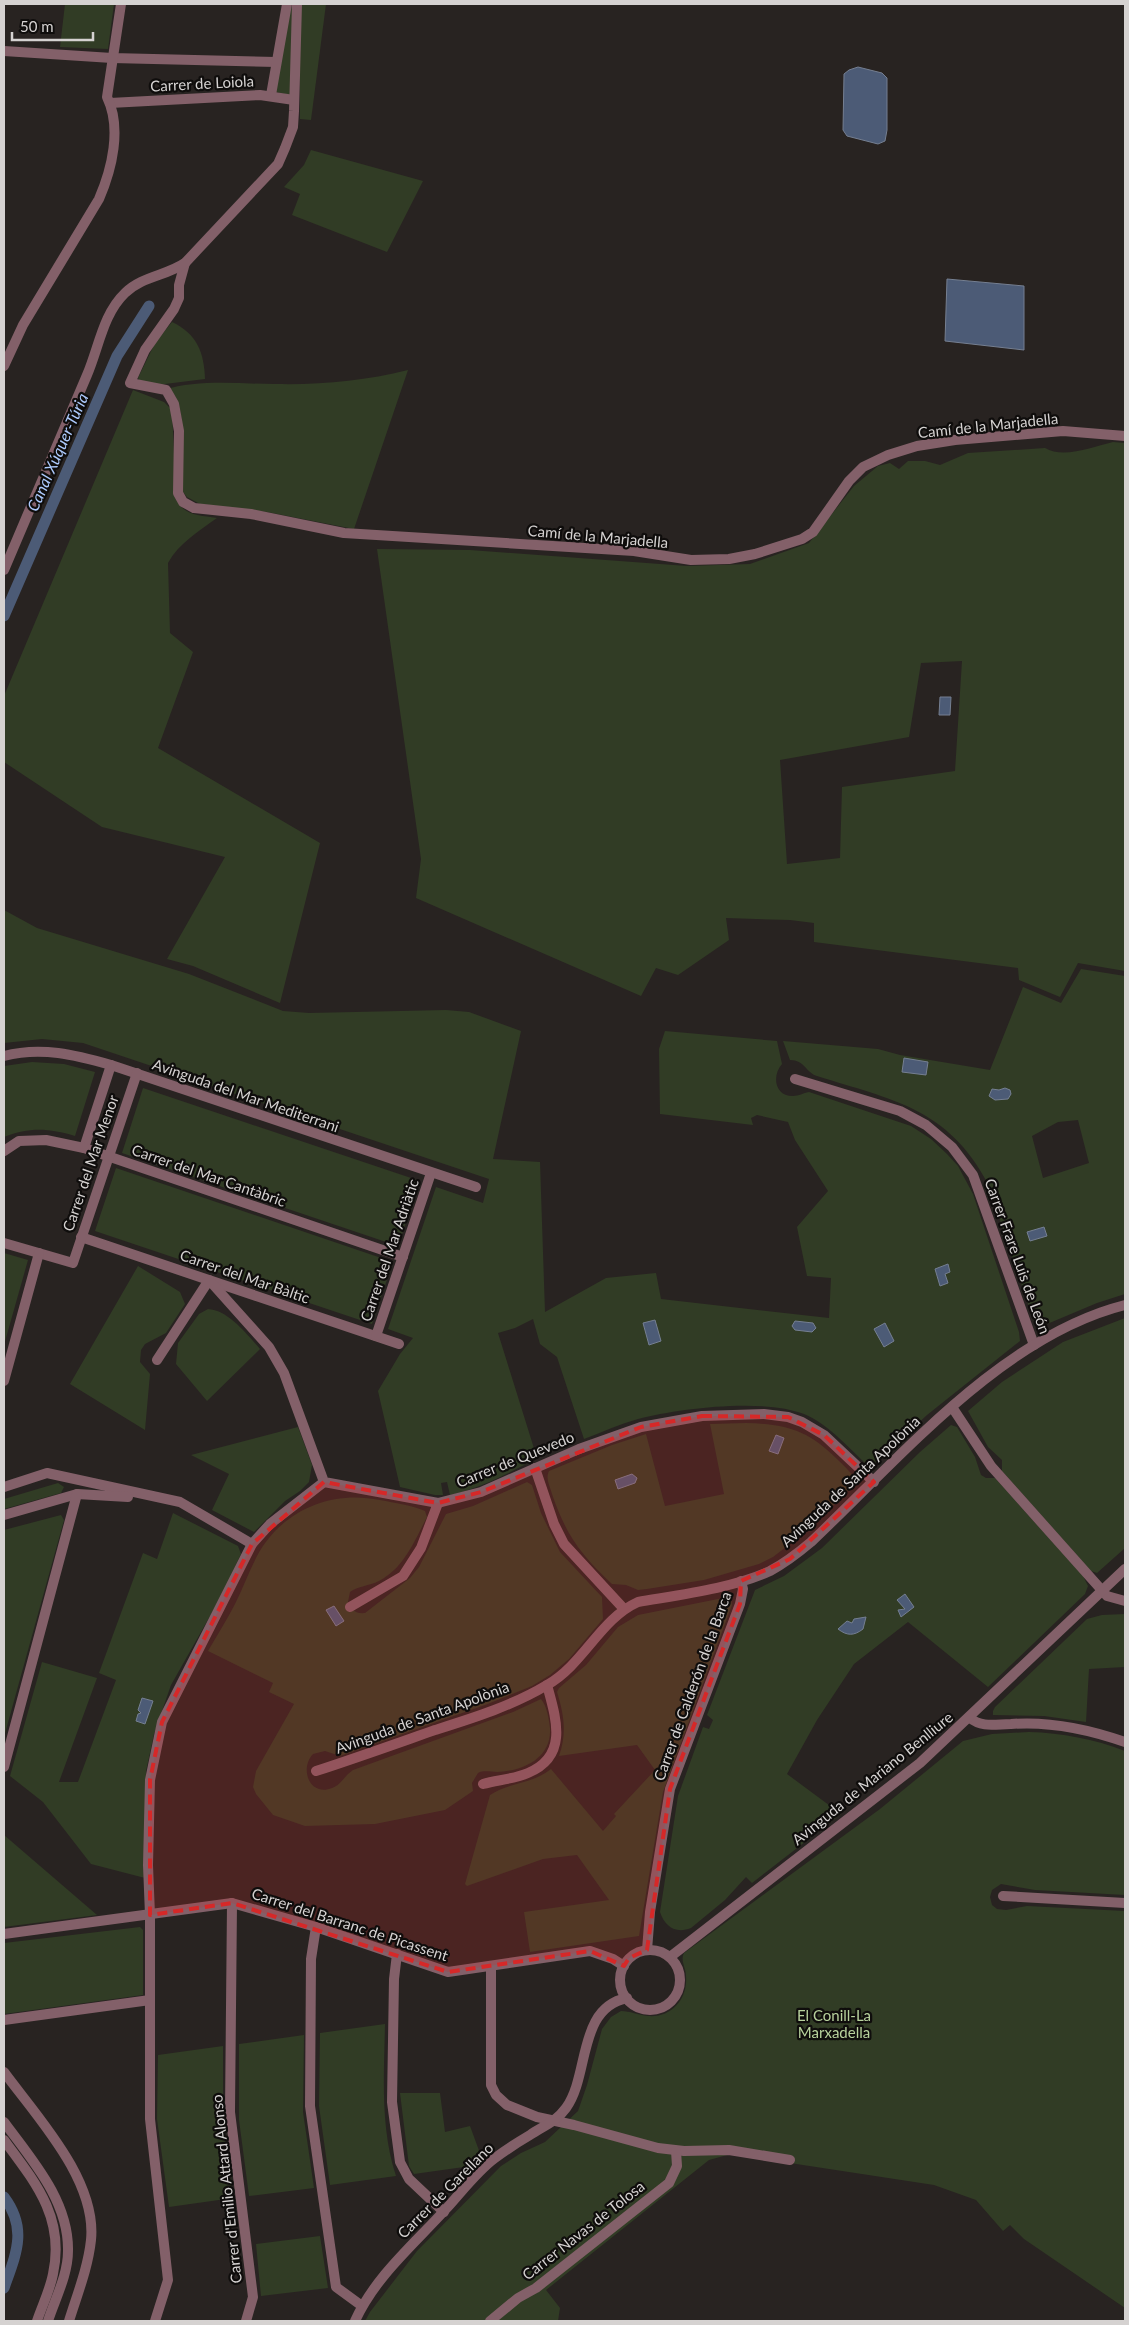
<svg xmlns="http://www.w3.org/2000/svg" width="1129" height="2325" font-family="Lato,sans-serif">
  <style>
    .green { fill: #313c25; fill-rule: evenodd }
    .water { fill: #4c5b76; stroke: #757f91 }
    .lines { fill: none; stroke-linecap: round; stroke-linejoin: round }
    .canal { stroke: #4c5b76; stroke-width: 11 }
    .minor { stroke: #836069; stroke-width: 10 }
    .marked { fill: #d62828; fill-opacity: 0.2; stroke: #d62828; stroke-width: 4; stroke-dasharray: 10 6; stroke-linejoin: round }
    .labels { text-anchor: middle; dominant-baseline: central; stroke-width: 4.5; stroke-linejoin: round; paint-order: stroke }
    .street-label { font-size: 15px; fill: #d5d2d1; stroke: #0f0d0c }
    .park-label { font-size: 15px; fill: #b7d19c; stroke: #0f0d0c }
    .water-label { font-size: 16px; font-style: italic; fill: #adcafd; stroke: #0f0d0c }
  </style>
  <rect width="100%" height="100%" fill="#282321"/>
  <g class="green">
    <path d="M 65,4 L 114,4 L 108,49 L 60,47 Z"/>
    <path d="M 292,4 L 297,4 L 290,95 L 271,91 Z"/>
    <path d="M 300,4 L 326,4 L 311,120 L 300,119 Z"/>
    <path d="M 311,150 L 423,181 L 387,252 L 292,215 L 300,194 L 284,187 L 304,165 Z"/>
    <path d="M 172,322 C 197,334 204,352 205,379 L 157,385 L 140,382 L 138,378 L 155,343 Z"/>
    <path d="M 408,370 L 354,529 L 267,512 L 200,504 L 187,497 L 183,492 L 182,422 L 180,409 L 175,396 L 164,390 C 198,379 239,384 275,384 C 320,385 364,381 408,370 Z"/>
    <path d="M 133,390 L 164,402 L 172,410 L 176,497 C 182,516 199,515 217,518 C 199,531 179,543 168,563 L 170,633 L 193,652 L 158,748 L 320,843 L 280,1003 L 193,966 L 167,959 L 225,857 L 102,827 L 4,762 L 4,696 Z"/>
    <path d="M 1113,442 L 1125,443 L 1125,971 L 1078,963 L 1060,997 L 1019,980 L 1018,968 L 814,942 L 814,923 L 790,920 L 726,918 L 729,940 L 678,975 L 656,968 L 641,996 L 416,898 L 421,859 L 377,549 L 470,550 L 687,566 L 750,564 L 809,543 L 854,486 L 878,466 L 890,463 L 899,469 L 908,461 L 925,461 L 940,465 L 968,453 L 1045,448 C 1063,459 1093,447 1113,442 ZM 962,661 L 955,771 L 842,787 L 840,858 L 787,864 L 780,760 L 909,737 L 921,663 Z"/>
    <path d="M 4,910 L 37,928 L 189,974 L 283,1011 L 309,1013 L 446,1010 L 469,1012 L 521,1031 L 493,1159 L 540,1162 L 545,1312 L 606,1278 L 656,1273 L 661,1299 L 829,1318 L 831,1278 L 807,1276 L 797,1227 L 828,1191 L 795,1140 L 788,1122 L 757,1115 L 751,1118 L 753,1125 L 660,1114 L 659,1049 L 665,1031 L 777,1041 L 782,1064 C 772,1075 774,1096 793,1096 C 799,1096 803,1093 809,1092 L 911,1126 L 931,1139 L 947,1154 L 958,1166 L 973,1194 L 1019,1332 L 1020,1341 L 927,1415 L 872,1466 L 866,1464 C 847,1446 828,1424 804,1414 C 763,1398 680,1408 638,1419 C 620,1424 602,1432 584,1439 L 557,1357 L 540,1344 L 533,1319 L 515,1328 L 498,1333 L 537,1458 C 509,1473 481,1488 450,1495 L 447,1482 L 441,1483 L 443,1495 L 435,1495 L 400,1487 L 378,1391 L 400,1354 L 413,1338 L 388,1329 L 436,1187 L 483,1203 L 489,1179 L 83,1043 L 42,1039 L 4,1043 Z"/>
    <path d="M 1081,969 L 1125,976 L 1125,1294 L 1097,1303 L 1040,1327 L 1034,1322 L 988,1184 C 948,1108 893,1100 817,1076 C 805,1072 805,1060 790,1060 L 783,1041 L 878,1049 L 900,1055 L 990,1070 L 1023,987 L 1061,1003 ZM 1078,1120 L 1089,1163 L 1043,1178 L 1032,1136 L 1058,1122 Z"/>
    <path d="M 32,1062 L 64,1064 L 95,1072 L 75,1136 C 49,1128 29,1127 4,1137 L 4,1066 Z"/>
    <path d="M 143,1088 L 420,1181 L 398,1246 L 122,1153 Z"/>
    <path d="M 116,1168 L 393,1262 L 372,1324 L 95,1231 Z"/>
    <path d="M 4,1253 L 28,1260 L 4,1345 Z"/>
    <path d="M 138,1266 L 180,1292 L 185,1304 L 166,1333 L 145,1344 L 141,1350 L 140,1362 L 150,1374 L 145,1430 L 70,1384 Z"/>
    <path d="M 208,1309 C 228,1310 247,1334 260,1349 L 207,1401 L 176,1364 L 178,1343 L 199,1314 Z"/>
    <path d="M 1125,1318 L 1125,1548 L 1097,1573 L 1091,1571 L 1002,1471 L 1002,1460 L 988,1447 L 968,1411 L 1002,1382 L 1063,1342 Z"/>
    <path d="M 746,1423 C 786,1424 808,1430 837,1459 C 843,1465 850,1471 855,1479 L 853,1486 L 807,1531 L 773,1557 L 759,1564 L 704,1580 L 647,1589 L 638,1590 L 626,1585 L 612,1584 C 580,1554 566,1535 552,1494 C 550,1486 545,1479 549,1471 L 612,1445 L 646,1434 L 665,1506 L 724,1494 L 710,1424 Z"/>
    <path d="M 951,1425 L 957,1427 L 975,1457 L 981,1475 L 986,1478 L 995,1478 L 1083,1576 L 1088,1586 L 1085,1594 L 988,1687 L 908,1622 L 854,1664 L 817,1720 L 787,1774 L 841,1814 L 752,1883 L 746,1877 L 725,1900 L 691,1928 C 676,1934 665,1927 660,1912 L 678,1796 L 703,1727 L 709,1729 L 713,1720 L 707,1715 L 755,1590 L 784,1576 L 822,1548 L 920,1452 Z"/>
    <path d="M 298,1427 L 312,1465 L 309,1482 L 300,1491 L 285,1501 L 254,1532 L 212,1510 L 229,1474 L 191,1455 Z"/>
    <path d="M 527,1482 L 532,1485 L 541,1513 L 560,1552 L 602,1597 L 603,1619 L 569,1659 L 550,1675 L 532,1686 L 485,1705 L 340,1756 L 325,1751 L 313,1754 C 299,1769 310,1797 332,1788 C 341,1785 345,1775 353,1770 L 513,1712 L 541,1699 C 547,1706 549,1719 550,1728 C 552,1758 523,1771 497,1772 C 491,1772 484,1770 478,1773 L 472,1783 L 473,1791 L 445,1810 L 375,1824 L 305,1826 L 273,1815 L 256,1794 L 253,1787 L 256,1771 L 294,1704 L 269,1692 L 273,1683 L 208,1651 C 217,1635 227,1620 235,1604 C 243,1588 249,1571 257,1556 C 282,1510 331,1490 380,1500 C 395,1503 412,1505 425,1511 L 427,1517 C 414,1542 404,1568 379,1581 C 369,1586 358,1586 350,1592 L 348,1602 C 351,1610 356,1614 365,1613 L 410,1578 L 419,1567 L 446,1514 L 473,1506 Z"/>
    <path d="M 58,1483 L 64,1487 L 61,1493 L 4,1509 L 4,1499 Z"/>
    <path d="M 173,1513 L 238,1546 L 241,1554 L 223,1593 L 171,1685 L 154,1734 L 146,1771 L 145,1878 L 91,1864 L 43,1802 L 10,1776 L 42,1662 L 97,1678 L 59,1782 L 78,1782 L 116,1680 L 99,1673 L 143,1553 L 157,1559 Z"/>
    <path d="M 61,1515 L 64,1520 L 4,1737 L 4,1530 Z"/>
    <path d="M 728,1597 L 731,1599 L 732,1605 L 663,1792 L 639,1936 L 530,1952 L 524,1912 L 609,1900 L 577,1855 L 543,1859 L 467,1886 L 465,1884 L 490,1795 C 509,1782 533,1784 551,1769 L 603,1831 L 616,1816 L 614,1814 L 655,1770 L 637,1745 L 559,1756 C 567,1733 564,1715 557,1692 L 559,1688 L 586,1665 L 618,1627 L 638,1615 Z"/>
    <path d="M 1125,1614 L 1125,1667 L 1089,1669 L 1086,1722 L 1044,1716 L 993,1715 L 993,1711 L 995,1707 L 1087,1619 L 1102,1615 Z"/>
    <path d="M 1029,1732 C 1062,1733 1094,1739 1125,1751 L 1125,1895 L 1035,1890 L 1001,1884 L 992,1890 L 990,1897 L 992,1905 L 997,1909 L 1006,1910 L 1027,1906 L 1125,1911 L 1125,2308 L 1024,2239 L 1010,2225 L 1003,2231 L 976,2200 L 934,2185 L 731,2154 L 709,2160 L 546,2290 L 560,2308 L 558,2321 L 365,2321 L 370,2312 L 417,2251 L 501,2166 L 521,2153 L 545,2142 L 578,2111 L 587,2085 L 602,2029 L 611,2017 L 621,2011 C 630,2011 638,2015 648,2016 C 671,2018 688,1999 686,1976 C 686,1968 680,1961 684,1953 L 880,1809 L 963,1741 L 992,1734 Z"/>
    <path d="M 4,1835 L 97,1915 L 4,1927 Z"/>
    <path d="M 140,1927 L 143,1930 L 143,1995 L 4,2014 L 4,1943 Z"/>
    <path d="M 385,2024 C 384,2074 380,2128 396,2176 L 330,2185 L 319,2106 L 320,2033 Z"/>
    <path d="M 304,2035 L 303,2112 L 314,2188 L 249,2196 L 239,2120 L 239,2044 Z"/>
    <path d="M 223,2046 L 223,2123 L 233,2198 L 169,2207 L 157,2119 L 158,2055 Z"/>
    <path d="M 400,2093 L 440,2093 L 445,2132 L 470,2126 L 481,2156 L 471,2166 L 414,2174 L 409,2166 Z"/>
    <path d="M 320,2236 L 328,2288 L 261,2296 L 256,2244 Z"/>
  </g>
  <g class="water">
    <path d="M 858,67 L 882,73 L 887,78 L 887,130 L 885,141 L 878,144 L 847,136 L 843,130 L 844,74 L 849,70 Z"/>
    <path d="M 947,279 L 1024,286 L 1024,350 L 945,341 Z"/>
    <path d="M 940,697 L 951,697 L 950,715 L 939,715 Z"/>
    <path d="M 904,1058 L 928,1062 L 926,1075 L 902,1072 Z"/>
    <path d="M 1005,1088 L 1010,1090 L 1011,1094 L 1008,1099 L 995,1100 L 989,1096 L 992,1089 L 999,1090 Z"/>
    <path d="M 1044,1227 L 1047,1236 L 1030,1241 L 1027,1232 Z"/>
    <path d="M 948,1264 L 950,1272 L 945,1274 L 948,1283 L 940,1286 L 935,1269 Z"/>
    <path d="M 655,1320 L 661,1341 L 649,1345 L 643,1323 Z"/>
    <path d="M 795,1321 L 813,1323 L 816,1328 L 812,1332 L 795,1330 L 792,1326 Z"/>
    <path d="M 885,1323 L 894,1341 L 884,1347 L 874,1329 Z"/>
    <path d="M 776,1435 L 784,1438 L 778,1454 L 769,1451 Z"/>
    <path d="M 632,1474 L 637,1478 L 635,1483 L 618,1489 L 615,1480 Z"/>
    <path d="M 905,1594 L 914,1607 L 901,1617 L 898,1610 L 905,1609 L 897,1600 Z"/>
    <path d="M 334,1606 L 344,1621 L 336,1626 L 326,1610 Z"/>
    <path d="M 866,1617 L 863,1629 C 854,1636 847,1636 838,1629 L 847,1621 L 852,1623 L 854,1619 Z"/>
    <path d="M 142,1698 L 153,1701 L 145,1724 L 136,1721 L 138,1714 L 141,1713 L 138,1710 Z"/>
  </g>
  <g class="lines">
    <g class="canal">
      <path d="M 4,616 L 117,356 L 149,306"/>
      <path d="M 4,2197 C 28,2229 16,2254 4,2288"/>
    </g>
    <g class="minor">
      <path d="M 4,51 L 112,58 L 276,62"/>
      <path d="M 271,95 L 287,4"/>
      <path d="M 110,103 L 260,95 L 294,100"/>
      <path d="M 185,263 L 179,285 L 179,298 L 174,309 L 145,350 L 130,383 L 166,390 L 174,404 L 179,431 L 178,493 L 183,502 L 194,508 L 251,514 L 344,533 L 634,551 L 691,560 L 729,559 L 755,554 L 802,539 L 813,532 L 849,481 L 863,467 L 888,455 L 917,446 L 955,440 L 1063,431 L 1125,436"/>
      <path d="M 4,366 L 23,325 L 99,199 C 112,169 122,128 107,97 L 121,4"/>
      <path d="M 4,570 C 32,505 60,440 87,375 C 99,347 103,314 125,293 C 142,276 166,276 185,263 L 278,164 L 285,148 L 293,127 L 294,111 L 297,4"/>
      <path d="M 4,1056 C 41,1046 76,1055 111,1065 L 476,1187"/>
      <path d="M 795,1079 L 900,1111 L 926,1125 L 952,1147 L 973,1175 L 1034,1345"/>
      <path d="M 84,1148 L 111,1065"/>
      <path d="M 4,1151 L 19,1141 L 46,1140 L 84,1148 L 403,1257"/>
      <path d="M 81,1237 L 399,1344"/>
      <path d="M 4,1243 L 73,1263 L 137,1073"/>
      <path d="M 376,1336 L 431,1173"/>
      <path d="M 157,1360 L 209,1280 L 269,1347 L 284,1373 L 324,1482 L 438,1503 L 481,1492 L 579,1449 L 641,1427 L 702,1416 L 764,1414 L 788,1417 L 802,1422 L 824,1435 L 874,1482"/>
      <path d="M 4,1381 L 39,1253"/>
      <path d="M 952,1407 L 991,1466 L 1107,1596 L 1125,1601"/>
      <path d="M 535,1468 L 554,1524 L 564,1544 L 624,1609"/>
      <path d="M 4,1487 L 47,1473 L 180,1502 L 252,1544"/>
      <path d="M 4,1515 L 77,1494 L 128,1497"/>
      <path d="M 350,1607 L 403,1576 L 421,1548 L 438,1503"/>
      <path d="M 970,1718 C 982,1728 996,1724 1011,1724 C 1050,1721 1088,1729 1125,1742"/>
      <path d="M 4,1767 L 77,1494"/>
      <path d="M 316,1771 C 356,1758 395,1744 435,1730 C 473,1718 512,1706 547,1685 C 584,1664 600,1619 638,1602 C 678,1595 734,1588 770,1571 C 785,1563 798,1553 811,1542 C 900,1458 1002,1336 1125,1305"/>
      <path d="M 483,1784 C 497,1780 514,1779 528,1773 C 569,1756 556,1718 547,1685"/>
      <path d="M 1003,1896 L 1125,1903"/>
      <path d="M 232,1903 L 230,2112 L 253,2297 L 246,2321"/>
      <path d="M 316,1927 L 311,1959 L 310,2106 L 336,2287 L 362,2306"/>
      <path d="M 4,1934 L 232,1903 L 316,1927 L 448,1972 L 590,1951 L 613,1959 L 624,1966"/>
      <path d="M 647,1950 L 650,1912 L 670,1789 L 740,1604 L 743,1589 L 741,1581"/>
      <circle cx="650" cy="1980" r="30"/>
      <path d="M 397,1954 L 394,1979 L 392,2102 L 400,2162 L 409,2179 L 444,2212"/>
      <path d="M 670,1957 L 920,1763 L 1125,1569"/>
      <path d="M 491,1966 L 491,2085 L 496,2095 L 507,2105 L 537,2117 L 574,2125 L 658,2148 L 684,2151 L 729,2150 L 790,2160"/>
      <path d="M 4,2020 L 150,2000"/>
      <path d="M 4,2072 C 37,2117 97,2180 91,2240 C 88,2268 77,2295 69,2321"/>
      <path d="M 4,2122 C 32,2160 69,2201 68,2251 C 68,2275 55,2299 48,2321"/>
      <path d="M 4,2140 C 36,2183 65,2218 53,2274 C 50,2290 42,2306 37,2321"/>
      <path d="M 155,2321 L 168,2280 L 150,2119 L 150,1915 L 148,1865 L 150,1780 L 162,1722 L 252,1544 L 270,1524 L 324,1482"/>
      <path d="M 355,2321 C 375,2277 413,2245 445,2210 C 461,2193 476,2172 495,2158 C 506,2150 518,2142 530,2135 C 543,2126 556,2122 566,2108 C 590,2075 577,2008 627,1998"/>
      <path d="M 490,2321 L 518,2298 L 536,2288 L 669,2183 L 677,2166 L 676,2151"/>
    </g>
  </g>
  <path class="marked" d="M 702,1416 L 788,1417 L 824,1435 L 874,1482 L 790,1559 L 741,1581 L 740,1604 L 670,1789 L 647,1950 L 629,1958 L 624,1966 L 590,1951 L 448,1972 L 232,1903 L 150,1915 L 150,1780 L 162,1722 L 252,1544 L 324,1482 L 438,1503 L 481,1492 L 641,1427 Z"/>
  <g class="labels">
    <g class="street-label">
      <text transform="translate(202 83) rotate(-3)">Carrer de Loiola</text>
      <text transform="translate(988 425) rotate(-6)">Camí de la Marjadella</text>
      <text transform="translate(598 536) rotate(5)">Camí de la Marjadella</text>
      <text transform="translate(246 1095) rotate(19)">Avinguda del Mar Mediterrani</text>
      <text transform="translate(90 1163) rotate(-71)">Carrer del Mar Menor</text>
      <text transform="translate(209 1175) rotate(19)">Carrer del Mar Cantàbric</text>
      <text transform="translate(389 1250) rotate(-71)">Carrer del Mar Adriàtic</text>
      <text transform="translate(1018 1256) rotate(70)">Carrer Frare Luis de León</text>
      <text transform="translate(245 1276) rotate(19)">Carrer del Mar Bàltic</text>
      <text transform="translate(515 1459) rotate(-22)">Carrer de Quevedo</text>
      <text transform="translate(850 1481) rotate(-43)">Avinguda de Santa Apolònia</text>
      <text transform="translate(692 1686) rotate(-70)">Carrer de Calderón de la Barca</text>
      <text transform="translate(422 1717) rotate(-20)">Avinguda de Santa Apolònia</text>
      <text transform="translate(872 1778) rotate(-39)">Avinguda de Mariano Benlliure</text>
      <text transform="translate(350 1924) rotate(18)">Carrer del Barranc de Picassent</text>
      <text transform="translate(226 2189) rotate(-96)">Carrer d'Emilio Attard Alonso</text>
      <text transform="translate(445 2190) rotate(-45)">Carrer de Garellano</text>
      <text transform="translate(583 2230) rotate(-38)">Carrer Navas de Tolosa</text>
    </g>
    <g class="park-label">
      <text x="834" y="2015">El Conill-La<tspan x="834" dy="17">Marxadella</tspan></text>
    </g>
    <g class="water-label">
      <text transform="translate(57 452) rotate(-66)">Canal Xúquer-Túria</text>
    </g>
  </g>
  <rect width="1129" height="2325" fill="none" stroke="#d5d2d1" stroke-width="10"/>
  <path d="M12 32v8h81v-8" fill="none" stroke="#d5d2d1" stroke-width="2.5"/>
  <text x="20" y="32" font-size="15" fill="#d5d2d1" stroke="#0f0d0c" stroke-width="4" paint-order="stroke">50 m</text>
</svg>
